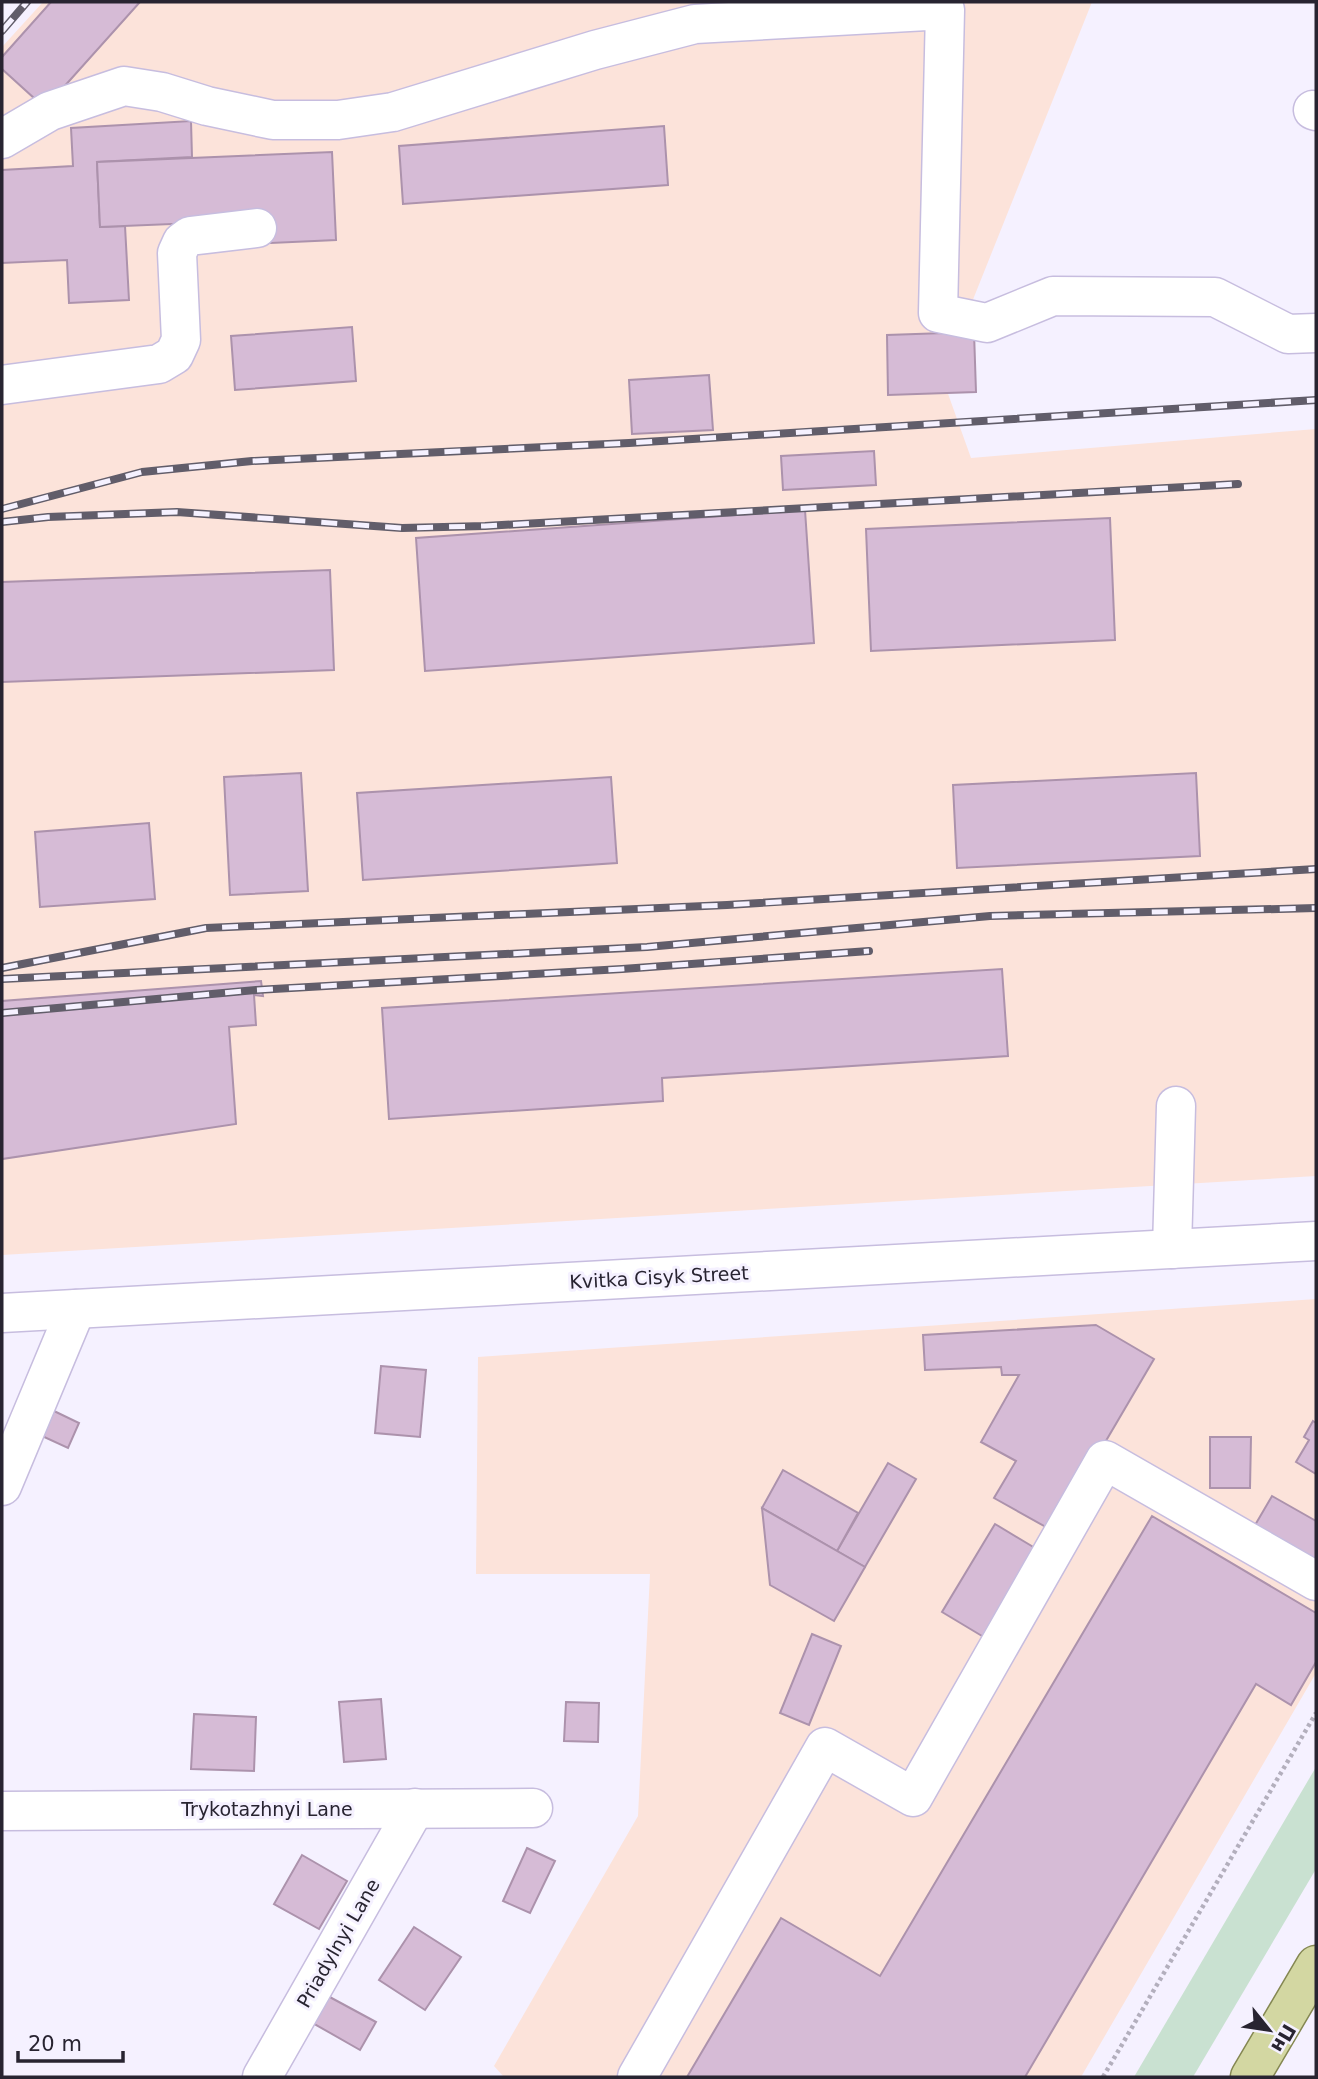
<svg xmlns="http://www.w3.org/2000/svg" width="1318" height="2079" font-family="'DejaVu Sans',sans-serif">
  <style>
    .industrial { fill: #fce3da }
    .green { fill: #c9e1d1 }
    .building { fill: #d6bbd6; stroke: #ac92ac; stroke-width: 2 }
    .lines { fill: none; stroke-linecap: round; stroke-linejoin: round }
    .minor-casing { stroke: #c7bddf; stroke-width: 41 }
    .major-casing { stroke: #848752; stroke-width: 41 }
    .path { stroke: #b3afbd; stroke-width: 4.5; stroke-dasharray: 3.5 3.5; stroke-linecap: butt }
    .minor { stroke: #fff; stroke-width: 38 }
    .major { stroke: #d3d7a2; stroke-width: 38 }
    .rail-casing { stroke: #615d6a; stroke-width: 8 }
    .rail { stroke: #f5f1ff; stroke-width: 5; stroke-dasharray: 16; stroke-linecap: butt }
    .labels { text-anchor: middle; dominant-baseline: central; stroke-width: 6; stroke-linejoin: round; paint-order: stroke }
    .street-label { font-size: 19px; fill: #282431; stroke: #f5f1ff }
  </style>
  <rect width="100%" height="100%" fill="#f5f1ff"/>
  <g class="industrial">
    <path d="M 43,2 L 1092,2 L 942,377 L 971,458 L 1316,429 L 1316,1176 L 2,1255 L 2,47 Z"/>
    <path d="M 1316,1299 L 1316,1673 L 1081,2077 L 504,2077 L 494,2066 L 638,1816 L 650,1574 L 476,1574 L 478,1357 Z"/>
  </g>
  <path class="green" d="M 1316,1767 L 1316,1869 L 1193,2077 L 1134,2077 Z"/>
  <g class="building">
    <path d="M 51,2 L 140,2 L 45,108 L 2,69 L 2,57 Z"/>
    <path d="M 191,121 L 192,157 L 97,162 L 100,227 L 125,226 L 129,300 L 69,303 L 67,260 L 2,263 L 2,170 L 73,166 L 71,128 Z"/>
    <path d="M 664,126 L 668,185 L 403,204 L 399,146 Z"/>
    <path d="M 332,152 L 336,240 L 271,243 L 270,220 L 100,227 L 97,162 Z"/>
    <path d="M 352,327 L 356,381 L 235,390 L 231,336 Z"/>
    <path d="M 974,332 L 976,392 L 888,395 L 887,335 Z"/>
    <path d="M 709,375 L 713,430 L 632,434 L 629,380 Z"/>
    <path d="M 874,451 L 876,485 L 783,490 L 781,456 Z"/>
    <path d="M 805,510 L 814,643 L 425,671 L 416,538 Z"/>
    <path d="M 1110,518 L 1115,640 L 871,651 L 866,529 Z"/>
    <path d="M 330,570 L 334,670 L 2,682 L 2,582 Z"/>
    <path d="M 301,773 L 308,891 L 230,895 L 224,777 Z"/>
    <path d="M 1196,773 L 1200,856 L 957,868 L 953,785 Z"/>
    <path d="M 611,777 L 617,863 L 363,880 L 357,793 Z"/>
    <path d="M 149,823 L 155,899 L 40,907 L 35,832 Z"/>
    <path d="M 1002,969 L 1008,1056 L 662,1078 L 663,1101 L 389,1119 L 382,1008 Z"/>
    <path d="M 261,981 L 263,996 L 254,995 L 256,1025 L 229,1027 L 236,1124 L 2,1159 L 2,1001 Z"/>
    <path d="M 1096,1325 L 1154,1359 L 1053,1531 L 994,1498 L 1016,1461 L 981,1442 L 1019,1375 L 1002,1375 L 1001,1367 L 925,1370 L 923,1335 Z"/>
    <path d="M 381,1366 L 426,1370 L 420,1437 L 375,1433 Z"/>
    <path d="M 54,1411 L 79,1423 L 68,1448 L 42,1436 Z"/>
    <path d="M 1313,1421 L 1316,1423 L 1316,1474 L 1296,1462 L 1309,1440 L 1304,1437 Z"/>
    <path d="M 1210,1437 L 1251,1437 L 1250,1488 L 1210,1488 Z"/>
    <path d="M 888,1463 L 916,1479 L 865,1567 L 837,1551 Z"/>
    <path d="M 783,1470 L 858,1513 L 837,1551 L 762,1508 Z"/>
    <path d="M 1272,1496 L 1316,1521 L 1316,1564 L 1251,1532 Z"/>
    <path d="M 762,1508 L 865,1567 L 834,1621 L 770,1585 Z"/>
    <path d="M 1152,1516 L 1316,1613 L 1316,1662 L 1291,1705 L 1256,1684 L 1025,2077 L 687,2077 L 781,1918 L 880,1976 Z"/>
    <path d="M 995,1524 L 1040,1551 L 987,1639 L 942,1612 Z"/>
    <path d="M 812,1634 L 841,1646 L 809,1725 L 780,1713 Z"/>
    <path d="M 381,1699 L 386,1759 L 344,1762 L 339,1702 Z"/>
    <path d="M 566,1702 L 599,1703 L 598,1742 L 564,1741 Z"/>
    <path d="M 194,1714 L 256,1717 L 254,1771 L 191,1769 Z"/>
    <path d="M 527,1848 L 555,1861 L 530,1913 L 503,1901 Z"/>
    <path d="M 302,1855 L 347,1881 L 319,1929 L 274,1904 Z"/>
    <path d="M 414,1927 L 461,1957 L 425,2010 L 379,1980 Z"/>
    <path d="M 326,1995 L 376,2022 L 360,2050 L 311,2022 Z"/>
  </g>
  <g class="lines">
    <defs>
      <g id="minor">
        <path d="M 1313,110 L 1316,111"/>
        <path d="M 2,139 L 50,111 L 124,86 L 162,92 L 207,106 L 273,120 L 338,120 L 393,112 L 595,50 L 695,24 L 945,10 L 938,313 L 987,323 L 1053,296 L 1215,297 L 1288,334 L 1316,333"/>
        <path d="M 2,385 L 159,364 L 174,355 L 181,340 L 177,253 L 182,242 L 190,236 L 257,228"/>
        <path d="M 1172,1249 L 1176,1106"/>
        <path d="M 2,1313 L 1316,1241"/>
        <path d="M 2,1486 L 76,1309"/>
        <path d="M 2,1811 L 533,1808"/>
        <path d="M 262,2077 L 415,1808"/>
        <path d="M 637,2077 L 825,1747 L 913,1797 L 1105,1460 L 1316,1581"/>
      </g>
      <path id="major" d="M 1250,2077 L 1316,1965"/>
    </defs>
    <use href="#minor" class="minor-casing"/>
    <use href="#major" class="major-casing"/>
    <path class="path" d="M 1103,2077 L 1316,1713"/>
    <use href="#minor" class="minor"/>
    <use href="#major" class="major"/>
    <defs>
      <g id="rail">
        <path d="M 2,31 L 27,2"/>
        <path d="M 2,509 L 142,472 L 252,461 L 629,443 L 1316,400"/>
        <path d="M 2,522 L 48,517 L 177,512 L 402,528 L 485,526 L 1238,484"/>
        <path d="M 2,968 L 206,928 L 727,905 L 1316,869"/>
        <path d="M 2,979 L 647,947 L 990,916 L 1316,908"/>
        <path d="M 2,1013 L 256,990 L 622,969 L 869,951"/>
      </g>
    </defs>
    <use href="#rail" class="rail-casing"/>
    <use href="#rail" class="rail"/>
  </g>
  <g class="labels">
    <g class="street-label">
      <text transform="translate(659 1277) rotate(-3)">Kvitka Cisyk Street</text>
      <text x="267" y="1809">Trykotazhnyi Lane</text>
      <text transform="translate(338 1943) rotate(-60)">Priadylnyi Lane</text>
    </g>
  </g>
  <rect width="1318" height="2079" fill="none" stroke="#282431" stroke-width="7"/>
  <g transform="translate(1269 2030) rotate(120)" stroke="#f5f1ff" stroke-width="5" paint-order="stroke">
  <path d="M0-5L12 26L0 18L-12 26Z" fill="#282431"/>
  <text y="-10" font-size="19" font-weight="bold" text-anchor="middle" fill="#282431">Пн</text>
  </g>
  <path d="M18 2051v10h105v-10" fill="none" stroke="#282431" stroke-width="3.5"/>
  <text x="28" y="2051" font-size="21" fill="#282431" stroke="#f5f1ff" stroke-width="5" paint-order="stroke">20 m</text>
</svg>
